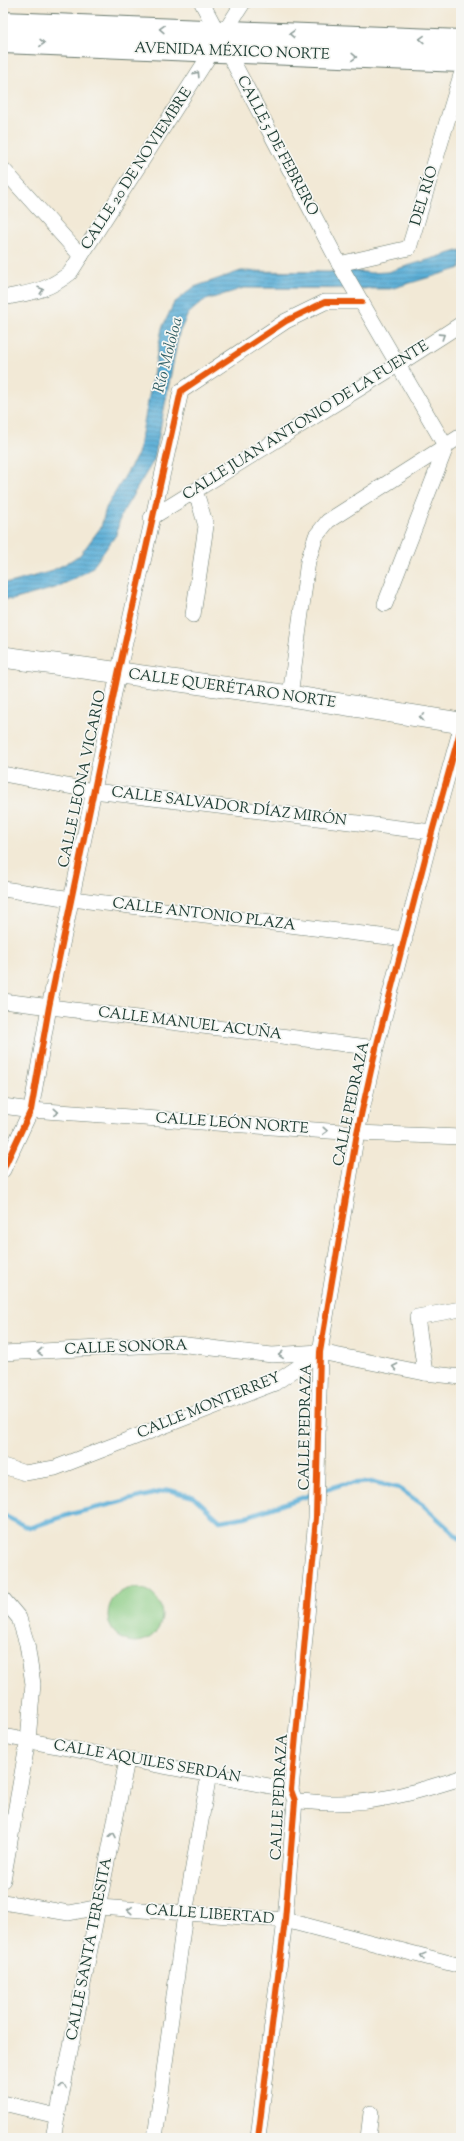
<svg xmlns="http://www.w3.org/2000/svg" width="464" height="2141" font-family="'Sorts Mill Goudy',serif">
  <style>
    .garden { fill: #8bcc84; stroke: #55845c }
    .water { fill: url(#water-rules); stroke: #3e7686 }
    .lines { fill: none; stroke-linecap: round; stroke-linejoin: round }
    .stream { stroke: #5cafd7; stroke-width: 4.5 }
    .street-casing { stroke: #69796d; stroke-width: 16 }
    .secondary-casing { stroke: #69796d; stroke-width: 22 }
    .primary-casing { stroke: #69796d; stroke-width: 24 }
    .street { stroke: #fff; stroke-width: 15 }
    .secondary { stroke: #fff; stroke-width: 21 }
    .primary { stroke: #fff; stroke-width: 22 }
    .cycleway-casing { stroke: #f6f6f2; stroke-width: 8 }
    .cycleway { stroke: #e8590c; stroke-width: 6 }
    .oneway { stroke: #8f9e9a }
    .labels { text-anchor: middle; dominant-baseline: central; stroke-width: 3.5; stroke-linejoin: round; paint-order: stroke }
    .street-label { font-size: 15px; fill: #1f3d34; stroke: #f6f6f2 }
    .water-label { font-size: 16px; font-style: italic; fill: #315f65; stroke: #f6f6f2 }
  </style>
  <defs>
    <pattern id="water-rules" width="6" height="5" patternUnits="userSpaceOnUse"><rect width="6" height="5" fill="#5cafd7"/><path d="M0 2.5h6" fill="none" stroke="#4b90af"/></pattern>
  </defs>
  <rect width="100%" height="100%" fill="#f6f6f2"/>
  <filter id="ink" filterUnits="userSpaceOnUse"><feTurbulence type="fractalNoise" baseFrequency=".025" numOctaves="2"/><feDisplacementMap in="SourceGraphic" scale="8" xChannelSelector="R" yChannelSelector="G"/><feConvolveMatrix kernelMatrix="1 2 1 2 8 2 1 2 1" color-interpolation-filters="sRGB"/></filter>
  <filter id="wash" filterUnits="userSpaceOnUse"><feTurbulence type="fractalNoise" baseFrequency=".012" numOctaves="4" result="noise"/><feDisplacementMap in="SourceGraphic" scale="16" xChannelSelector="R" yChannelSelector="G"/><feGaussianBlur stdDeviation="0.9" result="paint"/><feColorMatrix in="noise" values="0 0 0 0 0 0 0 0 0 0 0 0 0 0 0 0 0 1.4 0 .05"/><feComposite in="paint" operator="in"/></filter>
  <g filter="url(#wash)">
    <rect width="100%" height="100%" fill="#f2e9d6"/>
    <circle class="garden" cx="135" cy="1615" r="27"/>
    <path class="water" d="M 461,250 L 461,268 L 390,289 L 244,288 L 203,301 L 188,314 L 179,333 L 154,460 L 121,515 L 116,535 L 92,568 L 74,579 L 55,588 L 12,600 L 3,599 L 3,582 L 10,583 L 49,572 L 65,564 L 80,555 L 101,527 L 106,508 L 138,454 L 162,328 L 174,303 L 194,287 L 241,271 L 329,272 L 349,270 L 371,273 L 387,272 Z"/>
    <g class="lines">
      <path class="stream" d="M 3,1515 L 29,1528 L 71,1514 L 169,1490 L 194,1497 L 220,1521 L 245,1517 L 343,1484 L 373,1482 L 399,1488 L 423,1505 L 461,1540"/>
    </g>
  </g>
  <g filter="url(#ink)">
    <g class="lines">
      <defs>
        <g id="street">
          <path d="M 202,3 L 341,267 L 446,447 L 385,604"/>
          <path d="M 3,169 L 81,256"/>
          <path d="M 339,264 L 409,248 L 461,75"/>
          <path d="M 3,298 C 31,292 46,292 70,273 L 243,3"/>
          <path d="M 189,494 L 198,499 L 206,526 L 193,615"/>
          <path d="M 151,518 L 399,364 L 461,324"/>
          <path d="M 290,696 L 308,561 L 316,536 L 328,521 L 461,436"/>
          <path d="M 3,774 L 94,791 L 432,832"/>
          <path d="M 3,889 L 72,899 L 405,939"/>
          <path d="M 3,1001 L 376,1048"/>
          <path d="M 3,1106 L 31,1110 L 357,1133 L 461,1137"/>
          <path d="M 3,1170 L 31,1110 L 49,1007 L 118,674 L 181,391 L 286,321 L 325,302 L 362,302"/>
          <path d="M 3,1353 L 178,1344 L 272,1355 L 320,1352 L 425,1373 L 461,1377"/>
          <path d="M 425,1373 L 417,1317 L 461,1309"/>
          <path d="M 3,1466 L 25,1473 L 55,1468 L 275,1383 L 319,1353"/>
          <path d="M 3,1599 L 19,1618 L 27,1644 L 33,1684 L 28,1740 L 3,1880"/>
          <path d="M 3,1736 L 291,1790"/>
          <path d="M 295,1801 C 307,1801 319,1803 332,1803 C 376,1804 419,1791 461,1778"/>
          <path d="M 3,1902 L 69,1913 L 99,1907 L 285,1920 L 461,1966"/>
          <path d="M 3,2103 L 57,2116"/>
          <path d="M 53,2138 L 127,1760"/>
          <path d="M 155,2138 L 185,1914 L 209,1774"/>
          <path d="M 258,2138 L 285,1920 L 295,1801 L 291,1790 L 316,1518 L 320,1352 L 357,1133 L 376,1048 L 432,832 L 461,728"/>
          <path d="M 368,2138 L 371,2113"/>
        </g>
        <path id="secondary" d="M 3,657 L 290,696 L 461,723"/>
        <g id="primary">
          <path d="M 3,23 L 461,41"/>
          <path d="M 3,42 L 461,61"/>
        </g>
      </defs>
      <use href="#street" class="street-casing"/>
      <use href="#secondary" class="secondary-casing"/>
      <use href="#primary" class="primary-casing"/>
      <use href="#street" class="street"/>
      <use href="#secondary" class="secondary"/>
      <use href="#primary" class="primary"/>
      <defs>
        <g id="cycleway">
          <path d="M 3,1170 L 31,1110 L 49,1007 L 118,674 L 181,391 L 286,321 L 325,302 L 362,302"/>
          <path d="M 258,2138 L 285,1920 L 295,1801 L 291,1790 L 316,1518 L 320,1352 L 357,1133 L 376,1048 L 432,832 L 461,728"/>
        </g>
      </defs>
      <use href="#cycleway" class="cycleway-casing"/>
      <use href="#cycleway" class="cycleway"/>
    </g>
    <defs><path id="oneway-chevron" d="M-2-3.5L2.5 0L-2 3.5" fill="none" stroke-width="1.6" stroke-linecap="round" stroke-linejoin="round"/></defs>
    <g class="oneway">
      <use href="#oneway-chevron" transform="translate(162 29) rotate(-178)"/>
      <use href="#oneway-chevron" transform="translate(292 34) rotate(-178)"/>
      <use href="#oneway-chevron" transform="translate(422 39) rotate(-178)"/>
      <use href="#oneway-chevron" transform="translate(42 43) rotate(2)"/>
      <use href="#oneway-chevron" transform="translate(354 57) rotate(2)"/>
      <use href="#oneway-chevron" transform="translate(197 74) rotate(-57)"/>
      <use href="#oneway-chevron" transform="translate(41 290) rotate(-18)"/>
      <use href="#oneway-chevron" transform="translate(442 336) rotate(-33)"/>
      <use href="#oneway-chevron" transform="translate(422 717) rotate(-171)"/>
      <use href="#oneway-chevron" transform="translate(56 1112) rotate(4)"/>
      <use href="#oneway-chevron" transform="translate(325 1131) rotate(4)"/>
      <use href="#oneway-chevron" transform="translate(40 1352) rotate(177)"/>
      <use href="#oneway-chevron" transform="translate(281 1355) rotate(177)"/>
      <use href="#oneway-chevron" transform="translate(395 1367) rotate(-169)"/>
      <use href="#oneway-chevron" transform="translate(113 1835) rotate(-79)"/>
      <use href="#oneway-chevron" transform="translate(130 1910) rotate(-176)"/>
      <use href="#oneway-chevron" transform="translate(423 1956) rotate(-165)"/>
      <use href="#oneway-chevron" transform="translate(63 2086) rotate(-79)"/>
    </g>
  </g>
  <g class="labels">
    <g class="street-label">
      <text transform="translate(232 52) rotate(2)">AVENIDA MÉXICO NORTE</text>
      <text transform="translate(277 146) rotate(62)">CALLE 5 DE FEBRERO</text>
      <text transform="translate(137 169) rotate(-57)">CALLE 20 DE NOVIEMBRE</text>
      <text transform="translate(425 196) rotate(-73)">DEL RÍO</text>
      <text transform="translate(306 421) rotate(-32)">CALLE JUAN ANTONIO DE LA FUENTE</text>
      <text transform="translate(232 689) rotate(8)">CALLE QUERÉTARO NORTE</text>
      <text transform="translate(83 779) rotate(-78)">CALLE LEONA VICARIO</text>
      <text transform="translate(229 807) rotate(7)">CALLE SALVADOR DÍAZ MIRÓN</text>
      <text transform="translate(204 915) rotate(7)">CALLE ANTONIO PLAZA</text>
      <text transform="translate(190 1024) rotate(7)">CALLE MANUEL ACUÑA</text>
      <text transform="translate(352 1104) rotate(-78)">CALLE PEDRAZA</text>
      <text transform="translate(232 1124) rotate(4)">CALLE LEÓN NORTE</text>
      <text transform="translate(126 1348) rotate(-2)">CALLE SONORA</text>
      <text transform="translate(209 1406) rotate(-22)">CALLE MONTERREY</text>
      <text transform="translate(306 1427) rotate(-89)">CALLE PEDRAZA</text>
      <text transform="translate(147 1762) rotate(10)">CALLE AQUILES SERDÁN</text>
      <text transform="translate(280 1797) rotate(-87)">CALLE PEDRAZA</text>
      <text transform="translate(210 1915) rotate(4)">CALLE LIBERTAD</text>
      <text transform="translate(90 1949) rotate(-79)">CALLE SANTA TERESITA</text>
    </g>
    <g class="water-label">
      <text transform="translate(169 355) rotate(-76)">Río Mololoa</text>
    </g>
  </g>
  <rect width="464" height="2141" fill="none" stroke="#f6f6f2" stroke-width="16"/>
</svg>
